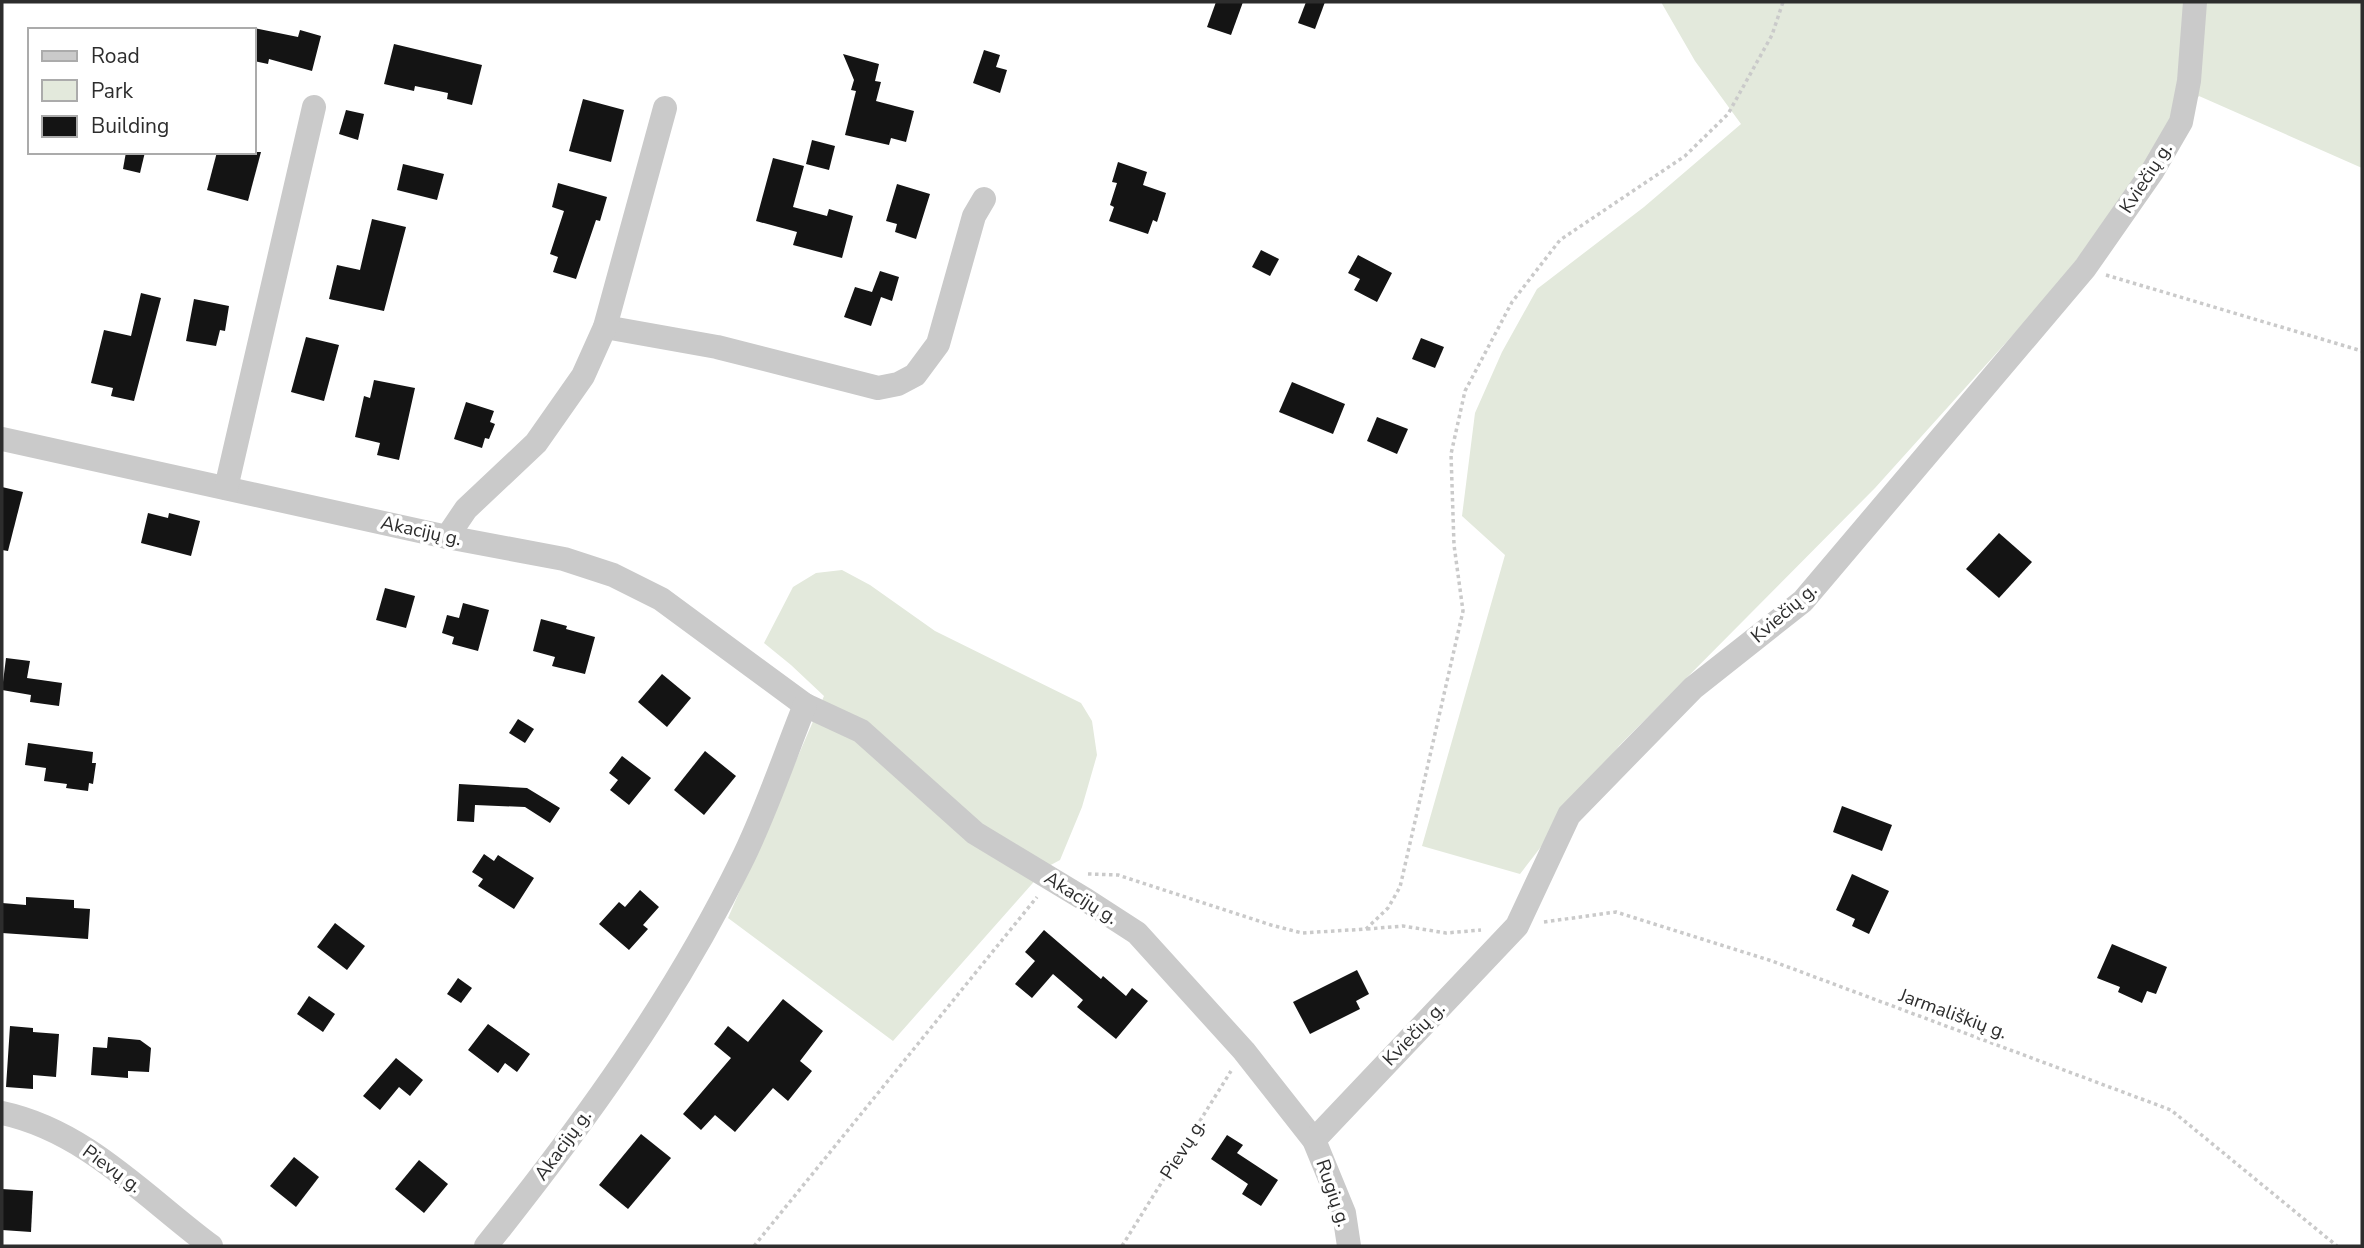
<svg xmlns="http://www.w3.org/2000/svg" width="2364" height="1248" font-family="'Nunito Sans',sans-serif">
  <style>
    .green { fill: #e3e9dc }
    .building { fill: #141414 }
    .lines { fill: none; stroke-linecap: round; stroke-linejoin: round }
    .path { stroke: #cacaca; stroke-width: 3.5; stroke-dasharray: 3.5 3.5; stroke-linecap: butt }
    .street { stroke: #cacaca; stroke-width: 24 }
    .labels { text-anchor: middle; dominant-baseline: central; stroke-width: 7; stroke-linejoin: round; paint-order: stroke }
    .street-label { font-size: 19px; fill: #2d2d2d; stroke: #fff }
  </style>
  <rect width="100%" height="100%" fill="#fff"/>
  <g class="green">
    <path d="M 1661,2 L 2362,2 L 2362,168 L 2199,96 L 2057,286 L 1875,488 L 1619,746 L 1520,874 L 1422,846 L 1505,555 L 1462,516 L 1475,413 L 1502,352 L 1537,289 L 1644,207 L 1741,124 L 1695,61 Z"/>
    <path d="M 842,570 L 870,585 L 935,631 L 1081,703 L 1092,721 L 1097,755 L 1082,807 L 1060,860 L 1047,867 L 893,1041 L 728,918 L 824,696 L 791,665 L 764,643 L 793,587 L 816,573 Z"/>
  </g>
  <g class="building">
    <path d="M 1216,2 L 1243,2 L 1231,35 L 1207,27 Z"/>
    <path d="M 1306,2 L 1325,2 L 1315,29 L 1298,23 Z"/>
    <path d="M 254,28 L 298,37 L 300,30 L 321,36 L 312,71 L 269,59 L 268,64 L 254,61 Z"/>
    <path d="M 394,44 L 482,65 L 472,105 L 447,99 L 448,93 L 415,86 L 414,91 L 384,84 Z"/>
    <path d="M 984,50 L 1000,55 L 996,67 L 1007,70 L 1000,93 L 973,83 Z"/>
    <path d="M 843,54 L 879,64 L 875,81 L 881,82 L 876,101 L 914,111 L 906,142 L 891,138 L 889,145 L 845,135 L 856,91 L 851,90 L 854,80 Z"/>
    <path d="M 583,99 L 624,110 L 611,162 L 569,151 Z"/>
    <path d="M 346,110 L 364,114 L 358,140 L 339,134 Z"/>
    <path d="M 812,140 L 835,146 L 829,170 L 806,164 Z"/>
    <path d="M 126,152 L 145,152 L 140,173 L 123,169 Z"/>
    <path d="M 217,152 L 261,152 L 248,201 L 207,190 Z"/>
    <path d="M 773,158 L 804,166 L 793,207 L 827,216 L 829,209 L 853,216 L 842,258 L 793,245 L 797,232 L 756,221 Z"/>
    <path d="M 1118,162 L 1147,172 L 1143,185 L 1166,193 L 1157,222 L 1153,220 L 1148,234 L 1109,221 L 1114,207 L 1110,205 L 1117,183 L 1112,182 Z"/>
    <path d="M 403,164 L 444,174 L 437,200 L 397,190 Z"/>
    <path d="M 558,183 L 607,197 L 600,221 L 596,220 L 576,279 L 553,272 L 558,257 L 550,254 L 564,211 L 552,207 Z"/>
    <path d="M 897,184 L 930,194 L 916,239 L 895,232 L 897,224 L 886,221 Z"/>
    <path d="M 372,219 L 406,227 L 384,311 L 329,299 L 337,265 L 360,270 Z"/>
    <path d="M 1261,250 L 1279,259 L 1270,276 L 1252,267 Z"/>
    <path d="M 1358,255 L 1392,273 L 1377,302 L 1354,290 L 1360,279 L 1348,273 Z"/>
    <path d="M 880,271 L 899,277 L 892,301 L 881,297 L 871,326 L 844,317 L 855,287 L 872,292 Z"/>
    <path d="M 141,293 L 161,298 L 134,401 L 111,396 L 113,388 L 91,383 L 104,330 L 131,336 Z"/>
    <path d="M 194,299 L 229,306 L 225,331 L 220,330 L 216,346 L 186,341 Z"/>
    <path d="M 306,337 L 339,345 L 324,401 L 291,392 Z"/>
    <path d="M 1421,338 L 1444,347 L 1435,368 L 1412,359 Z"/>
    <path d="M 374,380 L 415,388 L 399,460 L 377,455 L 380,443 L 355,437 L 364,396 L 370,398 Z"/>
    <path d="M 1292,382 L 1345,404 L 1333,434 L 1279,412 Z"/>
    <path d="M 466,402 L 494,411 L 490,422 L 495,424 L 489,439 L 485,438 L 482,448 L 454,439 Z"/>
    <path d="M 1377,417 L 1408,429 L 1397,454 L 1367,441 Z"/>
    <path d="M 2,487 L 23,492 L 8,551 L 2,550 Z"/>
    <path d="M 148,513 L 168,518 L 169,513 L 200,521 L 191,556 L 141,543 Z"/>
    <path d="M 1999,533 L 2032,562 L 1999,598 L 1966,569 Z"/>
    <path d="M 385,588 L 415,596 L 406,628 L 376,620 Z"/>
    <path d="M 463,603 L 489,610 L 478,651 L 452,644 L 454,637 L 442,633 L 447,615 L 459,618 Z"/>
    <path d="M 541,619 L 567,626 L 566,629 L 595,637 L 585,674 L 552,666 L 555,657 L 533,651 Z"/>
    <path d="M 6,658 L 30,661 L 27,678 L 62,683 L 59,706 L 30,702 L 31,695 L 2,690 Z"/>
    <path d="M 662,674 L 691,698 L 667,727 L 638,702 Z"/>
    <path d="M 518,719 L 534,729 L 525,743 L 509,733 Z"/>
    <path d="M 28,743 L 93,752 L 92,763 L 96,763 L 93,784 L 89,783 L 88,791 L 66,788 L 67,784 L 44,781 L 46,768 L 25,765 Z"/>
    <path d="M 705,751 L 736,776 L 704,815 L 674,790 Z"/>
    <path d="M 622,756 L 651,778 L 629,805 L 610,790 L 618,780 L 609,773 Z"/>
    <path d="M 459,784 L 527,788 L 560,808 L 550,823 L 525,807 L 475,805 L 474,822 L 457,821 Z"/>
    <path d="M 1842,806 L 1892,825 L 1882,851 L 1833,832 Z"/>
    <path d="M 484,854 L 494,861 L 498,855 L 534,878 L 514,909 L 478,886 L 483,879 L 472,872 Z"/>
    <path d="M 1852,874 L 1889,891 L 1869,934 L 1852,926 L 1855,919 L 1836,910 Z"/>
    <path d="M 640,890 L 659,907 L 643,925 L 648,929 L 629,950 L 599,924 L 619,902 L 625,907 Z"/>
    <path d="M 26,897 L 74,900 L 74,908 L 90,909 L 88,939 L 2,933 L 2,903 L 26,905 Z"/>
    <path d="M 335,923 L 365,946 L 347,970 L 317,947 Z"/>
    <path d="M 1044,930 L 1101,979 L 1103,976 L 1126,996 L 1132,988 L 1148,1001 L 1116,1039 L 1077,1007 L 1083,1000 L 1053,974 L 1032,998 L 1015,984 L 1035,961 L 1025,952 Z"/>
    <path d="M 2112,944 L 2167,967 L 2156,994 L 2147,991 L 2142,1003 L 2118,992 L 2120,987 L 2097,978 Z"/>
    <path d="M 1357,970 L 1369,994 L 1356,1001 L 1360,1009 L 1310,1034 L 1293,1002 Z"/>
    <path d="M 458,978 L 472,988 L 461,1003 L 447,994 Z"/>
    <path d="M 309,996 L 335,1014 L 323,1032 L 297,1014 Z"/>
    <path d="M 783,999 L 823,1031 L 800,1061 L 812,1071 L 788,1101 L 773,1088 L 735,1132 L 715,1115 L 701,1130 L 683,1114 L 731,1058 L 714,1044 L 728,1026 L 748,1042 Z"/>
    <path d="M 488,1024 L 530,1054 L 517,1072 L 505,1063 L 498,1073 L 468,1050 Z"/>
    <path d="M 10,1026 L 33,1028 L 33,1032 L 59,1034 L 56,1077 L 33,1075 L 33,1089 L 6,1087 Z"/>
    <path d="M 108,1037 L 140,1040 L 151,1048 L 149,1072 L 128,1071 L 128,1078 L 91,1075 L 93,1047 L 107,1048 Z"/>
    <path d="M 396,1058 L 423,1080 L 410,1096 L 399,1087 L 380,1110 L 363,1096 Z"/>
    <path d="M 641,1134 L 671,1158 L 628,1209 L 599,1185 Z"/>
    <path d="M 1227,1135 L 1243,1145 L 1237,1153 L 1278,1180 L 1261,1206 L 1242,1194 L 1248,1184 L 1211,1159 Z"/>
    <path d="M 294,1157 L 319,1177 L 296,1207 L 270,1186 Z"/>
    <path d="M 419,1160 L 448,1184 L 424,1213 L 395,1189 Z"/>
    <path d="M 2,1189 L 33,1191 L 31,1232 L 2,1230 Z"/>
  </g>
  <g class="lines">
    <g class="path">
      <path d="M 2106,275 L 2362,351"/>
      <path d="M 1088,874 L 1118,875 L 1271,925 L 1302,933 L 1366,929 L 1388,908 L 1400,887 L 1463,611 L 1454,545 L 1451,454 L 1465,391 L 1512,302 L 1560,240 L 1685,156 L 1728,114 L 1772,35 L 1783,2"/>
      <path d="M 1544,922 L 1616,912 L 1772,961 L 2171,1110 L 2337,1246"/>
      <path d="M 1367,929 L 1403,926 L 1446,933 L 1481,930"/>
      <path d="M 754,1246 L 1037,897"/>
      <path d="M 1122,1246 L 1231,1071"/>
    </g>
    <g class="street">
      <path d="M 605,327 L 717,347 L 878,388 L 898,384 L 915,375 L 938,344 L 974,216 L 984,199"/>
      <path d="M 2,439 L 447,537 L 564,559 L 613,575 L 661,599 L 805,705 L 861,731 L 975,833 L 1086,900 L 1137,933 L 1244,1051 L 1314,1140 L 1344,1213 L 1349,1246"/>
      <path d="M 226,488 L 314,107"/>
      <path d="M 447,537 L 466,509 L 536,443 L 583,376 L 605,327 L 665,108"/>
      <path d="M 2,1113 C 86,1131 145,1197 211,1246"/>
      <path d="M 1314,1140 L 1517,926 L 1569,815 L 1693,688 L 1803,601 L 2085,268 L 2152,172 L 2181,122 L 2189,81 L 2195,2"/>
      <path d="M 486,1246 C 582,1126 673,1001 741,862 C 766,812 784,757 805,705"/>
    </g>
  </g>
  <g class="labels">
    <g class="street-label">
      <text transform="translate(2146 178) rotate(-57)">Kviečių g.</text>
      <text transform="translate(421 531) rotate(12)">Akacijų g.</text>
      <text transform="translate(1784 613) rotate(-41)">Kviečių g.</text>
      <text transform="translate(1081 898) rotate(32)">Akacijų g.</text>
      <text transform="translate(1953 1014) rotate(20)">Jarmališkių g.</text>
      <text transform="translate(1414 1034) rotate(-46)">Kviečių g.</text>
      <text transform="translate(563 1145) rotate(-54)">Akacijų g.</text>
      <text transform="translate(1183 1149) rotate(-58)">Pievų g.</text>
      <text transform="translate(112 1169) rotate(36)">Pievų g.</text>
      <text transform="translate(1333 1193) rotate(71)">Rugių g.</text>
    </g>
  </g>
  <rect width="2364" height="1248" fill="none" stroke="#2d2d2d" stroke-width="7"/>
  <rect x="28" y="28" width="228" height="126" fill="#ffffff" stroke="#ababab" stroke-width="2"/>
  <rect x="42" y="51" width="35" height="10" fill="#cacaca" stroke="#ababab" stroke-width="2"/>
  <text x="91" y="63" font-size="21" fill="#2d2d2d">Road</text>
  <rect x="42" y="80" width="35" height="21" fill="#e3e9dc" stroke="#ababab" stroke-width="2"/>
  <text x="91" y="98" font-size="21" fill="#2d2d2d">Park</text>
  <rect x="42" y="116" width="35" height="21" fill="#141414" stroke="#ababab" stroke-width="2"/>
  <text x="91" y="133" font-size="21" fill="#2d2d2d">Building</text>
</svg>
